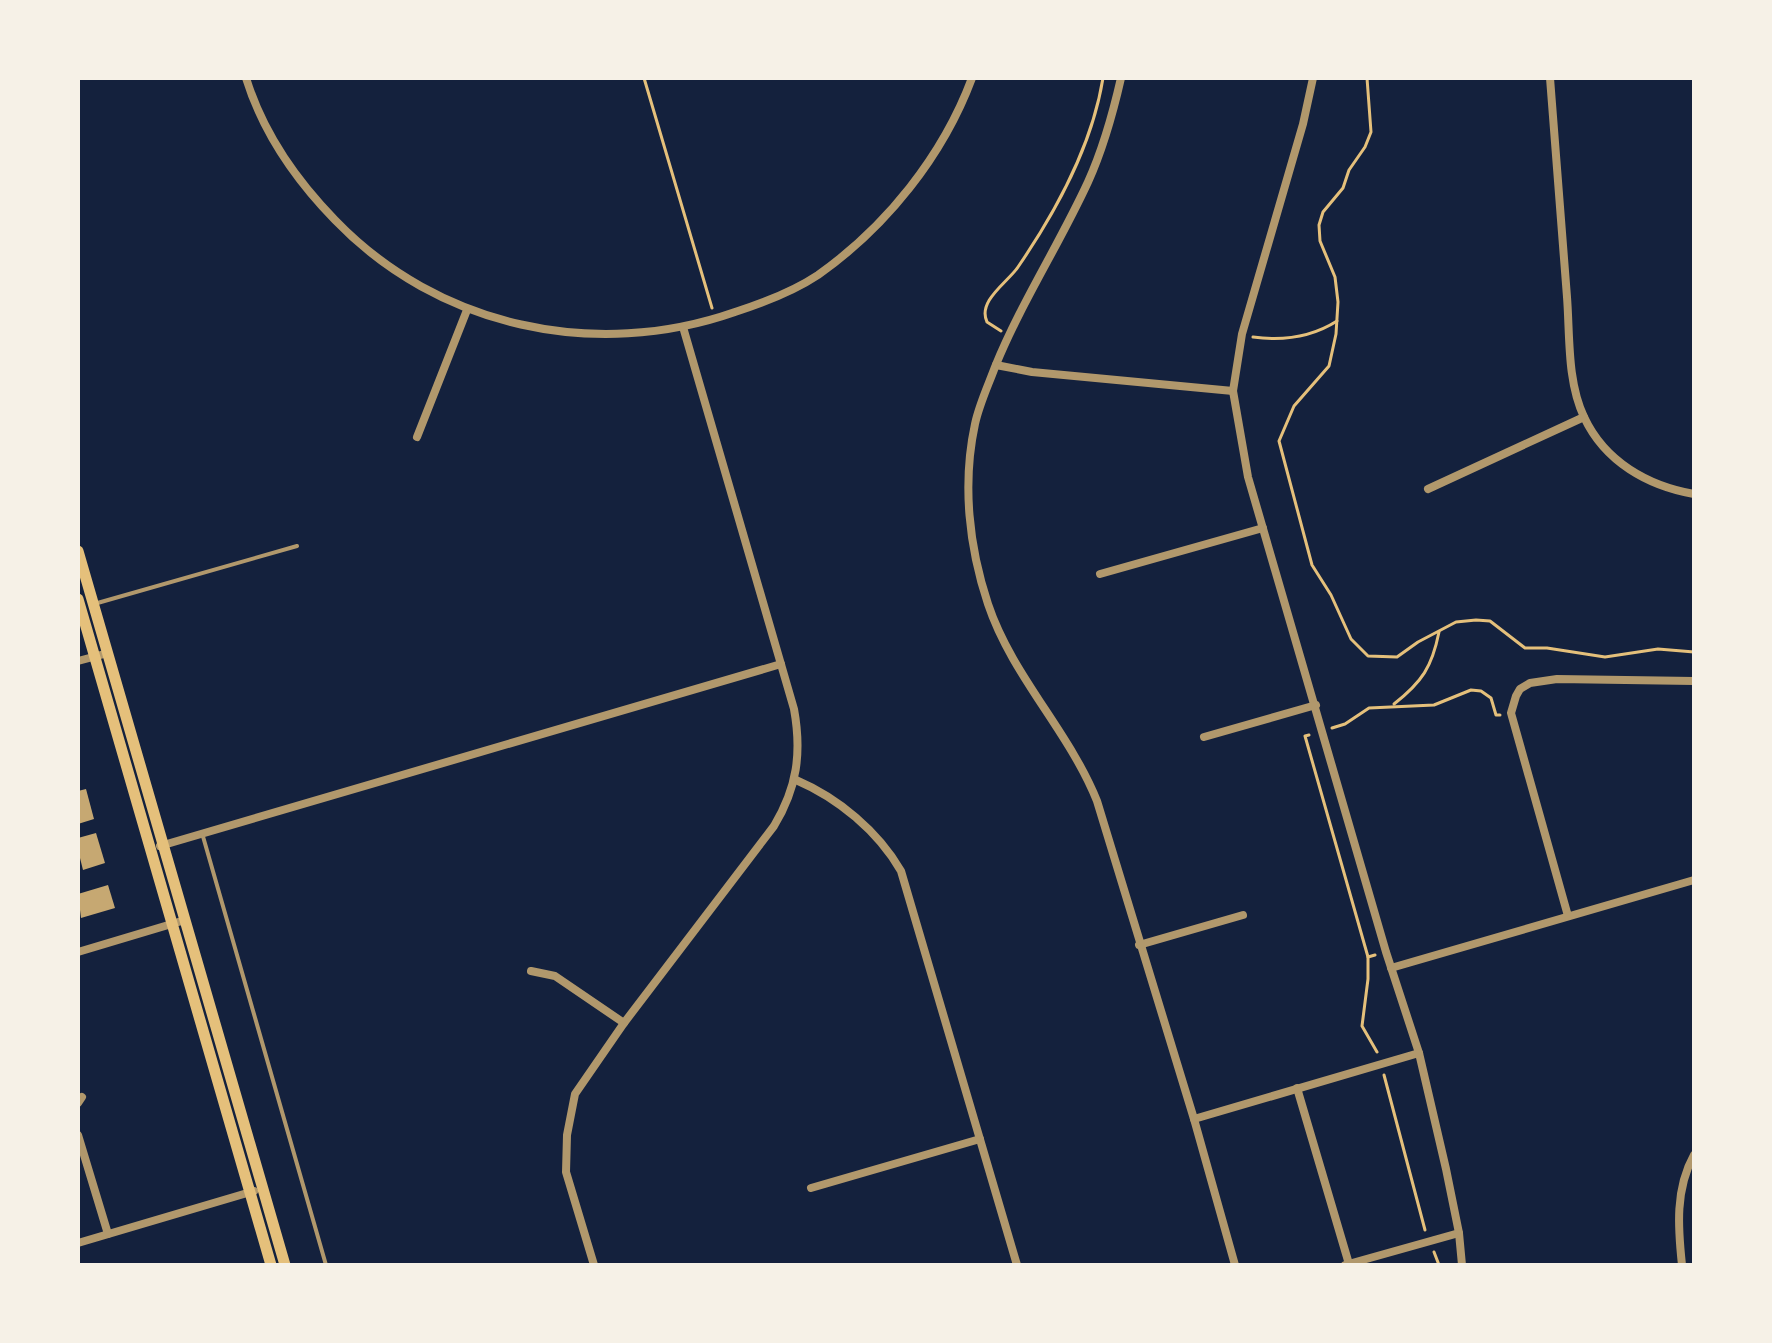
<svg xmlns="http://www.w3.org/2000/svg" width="1772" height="1343" font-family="Cabin,sans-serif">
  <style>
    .building { fill: #c6a872 }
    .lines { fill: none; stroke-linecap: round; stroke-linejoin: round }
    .path { stroke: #e5c07b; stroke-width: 3 }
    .service { stroke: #b1986c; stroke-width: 4 }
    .minor { stroke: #b1986c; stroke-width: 8 }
    .secondary { stroke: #e5c07b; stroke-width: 11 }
  </style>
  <rect width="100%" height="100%" fill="#14213d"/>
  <g class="building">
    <path d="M 86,789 L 94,819 L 78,824 L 78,791 Z"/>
    <path d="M 96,833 L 105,863 L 83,870 L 78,850 L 78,838 Z"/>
    <path d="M 108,885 L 115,908 L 81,918 L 78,894 Z"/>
  </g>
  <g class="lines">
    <g class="path">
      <path d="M 644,78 L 712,308"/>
      <path d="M 1367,78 L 1371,132 L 1365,147 L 1349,170 L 1343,188 L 1323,212 L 1319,225 L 1320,241 L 1335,277 L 1338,302 L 1336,334 L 1329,366 L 1294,406 L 1279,441 L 1312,565 L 1331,595 L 1351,639 L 1368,656 L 1397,657 L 1418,642 L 1456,622 L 1476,620 L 1490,621 L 1525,648 L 1547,648 L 1605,657 L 1658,649 L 1694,652"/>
      <path d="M 1001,331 L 987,322 C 977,301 1008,282 1018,267 C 1057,210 1092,146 1103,78"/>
      <path d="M 1253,337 C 1283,341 1312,337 1337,321"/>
      <path d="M 1394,704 C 1422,682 1432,667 1439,632"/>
      <path d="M 1332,728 L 1345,724 L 1369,708 L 1434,705 L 1471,690 L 1481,691 L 1491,698 L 1496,715 L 1500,715"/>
      <path d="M 1309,735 L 1305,736 L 1368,957"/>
      <path d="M 1375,955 L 1368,957 L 1368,979 L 1362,1026 L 1377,1052"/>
      <path d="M 1384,1075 L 1425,1230"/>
      <path d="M 1434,1252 L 1439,1265"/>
    </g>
    <g class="service">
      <path d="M 94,604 L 297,546"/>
      <path d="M 202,833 L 326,1265"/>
    </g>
    <g class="minor">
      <path d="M 246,78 C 263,133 295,179 335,220 C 438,327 595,361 735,312 C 763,303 794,291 818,275 C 886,227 943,156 972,78"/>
      <path d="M 1121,78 C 1113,113 1103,149 1088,182 C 1059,245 1021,303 995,367 C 988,386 979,405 975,424 C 962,484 969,547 988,604 C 1012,676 1069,731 1097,801 L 1194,1119 L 1235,1265"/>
      <path d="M 1313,78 L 1303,124 L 1242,334 L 1233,391 L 1248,477 L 1386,952 L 1419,1053 L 1446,1169 L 1459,1233 L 1462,1265"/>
      <path d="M 1550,78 C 1555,151 1561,224 1567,297 C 1570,336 1567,381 1584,417 C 1605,462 1648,486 1694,494"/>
      <path d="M 996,365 L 1032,372 L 1233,391"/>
      <path d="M 417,437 L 467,310"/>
      <path d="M 1428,489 L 1584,417"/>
      <path d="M 1100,574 L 1263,528"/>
      <path d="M 78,661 L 108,653"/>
      <path d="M 1204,737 L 1316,705"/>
      <path d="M 796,780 C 838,798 878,831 901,871 L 1017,1265"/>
      <path d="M 160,846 L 781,664"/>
      <path d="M 1568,916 L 1511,713 L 1516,696 L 1520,689 L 1530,683 L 1557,679 L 1694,681"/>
      <path d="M 1139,945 L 1243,915"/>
      <path d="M 78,952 L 185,920"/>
      <path d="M 1391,968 L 1694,880"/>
      <path d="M 531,971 L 555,976 L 624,1023"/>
      <path d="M 1297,1088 L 1349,1264"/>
      <path d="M 78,1103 L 82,1097"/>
      <path d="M 1194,1119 L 1419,1053"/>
      <path d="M 78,1135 L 108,1234"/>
      <path d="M 811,1188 L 980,1139"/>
      <path d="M 78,1243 L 254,1191"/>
      <path d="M 594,1265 L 566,1172 L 567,1135 L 575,1094 L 624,1023 L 774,826 C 797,788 802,753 794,709 L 683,327"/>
      <path d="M 1345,1265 L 1459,1233"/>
      <path d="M 1682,1265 C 1678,1228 1675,1189 1694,1155"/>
    </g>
    <g class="secondary">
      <path d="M 78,551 L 285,1265"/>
      <path d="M 78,599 L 271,1265"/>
    </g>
  </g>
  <rect width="1772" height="1343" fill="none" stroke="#f6f1e7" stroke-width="160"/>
</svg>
